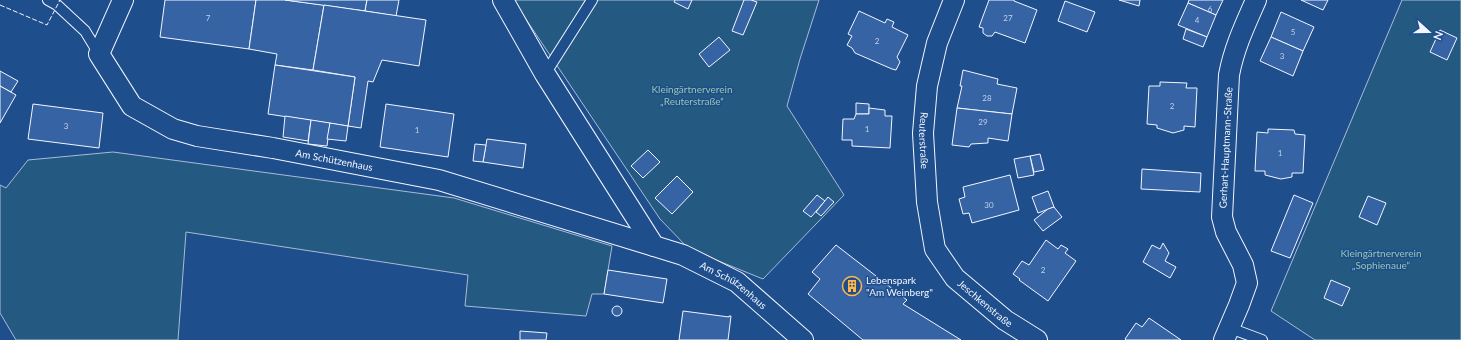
<svg xmlns="http://www.w3.org/2000/svg" width="1461" height="340" font-family="Lato,sans-serif">
  <style>
    .green { fill: #245a82; stroke: #a8bbd7 }
    .building { fill: #3563a3; stroke: #f2f6ff }
    .lines { fill: none; stroke-linecap: round; stroke-linejoin: round }
    .lane-casing { stroke: #f2f6ff; stroke-width: 12 }
    .street-casing { stroke: #f2f6ff; stroke-width: 22 }
    .lane { stroke: #1f4e8c; stroke-width: 10 }
    .street { stroke: #1f4e8c; stroke-width: 20 }
    .fence { stroke: #f2f6ff; stroke-width: 1; stroke-dasharray: 5 2; stroke-linecap: butt }
    .labels { text-anchor: middle; dominant-baseline: central; stroke-width: 3; stroke-linejoin: round; paint-order: stroke }
    .number-label { font-size: 8px; fill: #c3d1e8 }
    .park-label { font-size: 10px; fill: #97c8a6; stroke: #1f4e8c }
    .street-label { font-size: 10px; fill: #f2f6ff; stroke: #1f4e8c }
    .poi-label { font-size: 10px; fill: #f2f6ff; stroke: #1f4e8c; text-anchor: start }
  </style>
  <rect width="100%" height="100%" fill="#1f4e8c"/>
  <g class="green">
    <path d="M 513,0 L 819,0 L 800,59 L 787,106 L 844,195 L 763,279 L 689,249 L 660,219 Z"/>
    <path d="M 1402,0 L 1461,0 L 1461,340 L 1315,340 L 1271,311 Z"/>
    <path d="M 113,152 L 454,198 L 612,246 L 604,294 L 592,294 L 586,316 L 465,306 L 468,275 L 186,232 L 178,340 L 16,340 L 0,313 L 0,185 L 6,188 L 28,160 Z"/>
  </g>
  <g class="building">
    <path d="M 165,0 L 256,0 L 249,49 L 160,37 Z"/>
    <path d="M 256,0 L 285,0 L 324,5 L 313,70 L 275,65 L 277,54 L 249,49 Z"/>
    <path d="M 285,0 L 367,0 L 365,11 Z"/>
    <path d="M 367,0 L 399,0 L 396,16 L 365,11 Z"/>
    <path d="M 675,0 L 692,0 L 688,9 L 674,2 Z"/>
    <path d="M 744,0 L 751,0 L 757,2 L 743,35 L 732,31 Z"/>
    <path d="M 989,0 L 1014,0 L 1014,1 L 1037,10 L 1025,43 L 995,32 L 992,36 L 987,36 L 983,33 L 983,28 L 979,27 Z"/>
    <path d="M 1119,0 L 1140,0 L 1139,6 Z"/>
    <path d="M 1189,0 L 1223,0 L 1216,15 L 1188,3 Z"/>
    <path d="M 1301,0 L 1328,0 L 1323,10 Z"/>
    <path d="M 1065,1 L 1095,12 L 1087,32 L 1058,21 Z"/>
    <path d="M 1188,3 L 1216,15 L 1207,37 L 1178,25 Z"/>
    <path d="M 324,5 L 426,20 L 419,66 L 382,60 L 373,82 L 368,81 L 361,128 L 348,126 L 355,77 L 313,70 Z"/>
    <path d="M 859,11 L 885,23 L 887,19 L 894,22 L 892,27 L 908,35 L 897,57 L 900,62 L 896,70 L 892,69 L 855,53 L 852,48 L 847,45 L 852,36 L 848,34 Z"/>
    <path d="M 1281,12 L 1314,27 L 1303,51 L 1271,37 Z"/>
    <path d="M 1186,29 L 1207,37 L 1203,47 L 1183,39 Z"/>
    <path d="M 1440,30 L 1457,38 L 1447,60 L 1430,52 Z"/>
    <path d="M 719,37 L 730,50 L 709,67 L 699,54 Z"/>
    <path d="M 1271,37 L 1303,51 L 1293,76 L 1260,61 Z"/>
    <path d="M 275,65 L 355,77 L 348,126 L 268,114 Z"/>
    <path d="M 963,70 L 998,79 L 997,84 L 1017,88 L 1012,114 L 957,108 L 962,86 L 960,86 Z"/>
    <path d="M 0,71 L 18,81 L 11,92 L 0,86 Z"/>
    <path d="M 1160,82 L 1187,83 L 1186,88 L 1197,88 L 1195,127 L 1184,126 L 1184,130 L 1173,133 L 1157,128 L 1157,125 L 1147,124 L 1149,86 L 1160,86 Z"/>
    <path d="M 0,86 L 16,95 L 0,123 Z"/>
    <path d="M 856,103 L 869,104 L 869,114 L 856,114 Z"/>
    <path d="M 33,104 L 103,113 L 99,148 L 28,139 Z"/>
    <path d="M 386,104 L 454,114 L 448,157 L 380,147 Z"/>
    <path d="M 869,108 L 885,110 L 885,116 L 892,116 L 890,148 L 852,146 L 852,140 L 842,140 L 843,119 L 854,119 L 856,114 L 869,114 Z"/>
    <path d="M 957,108 L 1012,114 L 1008,141 L 988,138 L 988,143 L 971,144 L 969,147 L 952,145 Z"/>
    <path d="M 285,116 L 311,120 L 308,141 L 283,137 Z"/>
    <path d="M 311,120 L 330,123 L 327,146 L 308,144 Z"/>
    <path d="M 330,123 L 348,126 L 346,141 L 327,139 Z"/>
    <path d="M 1268,129 L 1294,130 L 1295,134 L 1305,135 L 1303,173 L 1292,173 L 1292,177 L 1281,179 L 1265,175 L 1265,171 L 1255,171 L 1257,132 L 1268,133 Z"/>
    <path d="M 487,139 L 526,144 L 523,168 L 483,162 Z"/>
    <path d="M 475,144 L 486,145 L 483,162 L 473,161 Z"/>
    <path d="M 648,150 L 660,162 L 643,178 L 631,166 Z"/>
    <path d="M 1040,154 L 1044,170 L 1034,172 L 1030,156 Z"/>
    <path d="M 1030,156 L 1034,175 L 1018,178 L 1014,159 Z"/>
    <path d="M 1142,169 L 1201,173 L 1200,192 L 1141,189 Z"/>
    <path d="M 1010,175 L 1019,210 L 972,223 L 969,213 L 963,214 L 959,199 L 965,197 L 963,187 Z"/>
    <path d="M 677,176 L 693,192 L 672,214 L 655,198 Z"/>
    <path d="M 1048,191 L 1054,207 L 1038,213 L 1032,197 Z"/>
    <path d="M 817,195 L 825,201 L 811,217 L 803,211 Z"/>
    <path d="M 1294,195 L 1313,203 L 1290,258 L 1271,251 Z"/>
    <path d="M 1368,196 L 1386,203 L 1377,225 L 1359,217 Z"/>
    <path d="M 828,197 L 834,202 L 821,216 L 816,212 Z"/>
    <path d="M 1054,207 L 1062,217 L 1043,231 L 1034,220 L 1048,209 Z"/>
    <path d="M 1046,240 L 1058,249 L 1061,245 L 1068,249 L 1065,253 L 1076,261 L 1048,301 L 1019,280 L 1020,279 L 1013,274 L 1022,261 L 1029,265 Z"/>
    <path d="M 1163,243 L 1169,253 L 1165,261 L 1176,267 L 1170,278 L 1143,262 L 1152,245 L 1160,249 Z"/>
    <path d="M 836,245 L 907,300 L 903,304 L 961,340 L 863,340 L 808,294 L 820,279 L 812,272 Z"/>
    <path d="M 608,270 L 667,279 L 663,303 L 604,294 Z"/>
    <path d="M 1331,280 L 1350,288 L 1342,306 L 1324,298 Z"/>
    <circle cx="617" cy="311" r="5"/>
    <path d="M 683,311 L 729,317 L 729,316 L 731,316 L 728,340 L 679,340 Z"/>
    <path d="M 1149,318 L 1181,340 L 1126,340 L 1125,339 L 1136,323 L 1142,327 Z"/>
    <path d="M 520,331 L 547,333 L 546,340 L 520,340 Z"/>
  </g>
  <g class="lines">
    <defs>
      <g id="lane">
        <path d="M 48,0 L 57,5 L 85,31 L 99,54"/>
        <path d="M 545,74 L 592,0"/>
        <path d="M 1230,328 L 1262,340"/>
      </g>
      <g id="street">
        <path id="s1" d="M 123,0 L 99,54 L 132,106 L 173,129 L 197,136 L 273,148 L 439,180 L 654,246"/>
        <path id="s2" d="M 503,0 L 545,74 L 654,246 L 683,255 L 737,282 L 803,340"/>
        <path id="s3" d="M 954,0 L 937,43 L 927,86 L 923,133 L 927,202 L 935,249 L 955,278 L 1005,320 L 1037,340"/>
        <path id="s4" d="M 1224,340 L 1239,305 L 1247,283 L 1243,265 L 1226,232 L 1222,217 L 1229,75 C 1234,48 1245,25 1256,0"/>
      </g>
    </defs>
    <use href="#lane" class="lane-casing"/>
    <use href="#street" class="street-casing"/>
    <use href="#lane" class="lane"/>
    <use href="#street" class="street"/>
    <path class="fence" d="M 0,5 L 47,25 L 60,0"/>
  </g>
  <defs>
    <symbol id="building-ring" viewBox="-11 -11 22 22"><circle r="9.5" fill="#1f4e8c" stroke="#ffb74d" stroke-width="1.5"/><path d="M-4-6H4V6H1V3H-1V6H-4ZM-2.5-4.3h1.7v1.8h-1.7ZM.8-4.3h1.7v1.8H.8ZM-2.5-1h1.7V.8h-1.7ZM.8-1h1.7V.8H.8Z" fill="#ffb74d"/></symbol>
  </defs>
  <g fill-rule="evenodd">
    <use href="#building-ring" x="841" y="275" width="22" height="22"/>
  </g>
  <g class="labels">
    <g class="number-label">
      <text x="1210" y="9">6</text>
      <text x="208" y="18">7</text>
      <text x="1008" y="18">27</text>
      <text x="1197" y="20">4</text>
      <text x="1293" y="32">5</text>
      <text x="877" y="41">2</text>
      <text x="1282" y="56">3</text>
      <text x="987" y="98">28</text>
      <text x="1172" y="106">2</text>
      <text x="983" y="122">29</text>
      <text x="66" y="126">3</text>
      <text x="867" y="129">1</text>
      <text x="417" y="130">1</text>
      <text x="1280" y="153">1</text>
      <text x="989" y="205">30</text>
      <text x="1043" y="270">2</text>
    </g>
    <g class="park-label">
      <text x="692" y="89">Kleingärtnerverein<tspan x="692" dy="12">„Reuterstraße“</tspan></text>
      <text x="1381" y="253">Kleingärtnerverein<tspan x="1381" dy="12">„Sophienaue“</tspan></text>
    </g>
    <g class="street-label">
      <text stroke="none"><textPath href="#s3" startOffset="145">Reuterstraße</textPath></text>
      <text stroke="none"><textPath href="#s4" startOffset="202">Gerhart-Hauptmann-Straße</textPath></text>
      <text stroke="none"><textPath href="#s1" startOffset="332">Am Schützenhaus</textPath></text>
      <text stroke="none"><textPath href="#s2" startOffset="378">Am Schützenhaus</textPath></text>
      <text stroke="none"><textPath href="#s3" startOffset="329">Jeschkenstraße</textPath></text>
    </g>
    <g class="poi-label">
      <text x="866" y="280">Lebenspark<tspan x="866" dy="12">"Am Weinberg"</tspan></text>
    </g>
  </g>
  <g transform="translate(1429 32) rotate(111)" stroke="#1f4e8c" stroke-width="3" paint-order="stroke">
  <path d="M0-3L7 15L0 10L-7 15Z" fill="#f2f6ff"/>
  <text y="-6" font-size="11" font-weight="bold" text-anchor="middle" fill="#f2f6ff">N</text>
  </g>
</svg>
